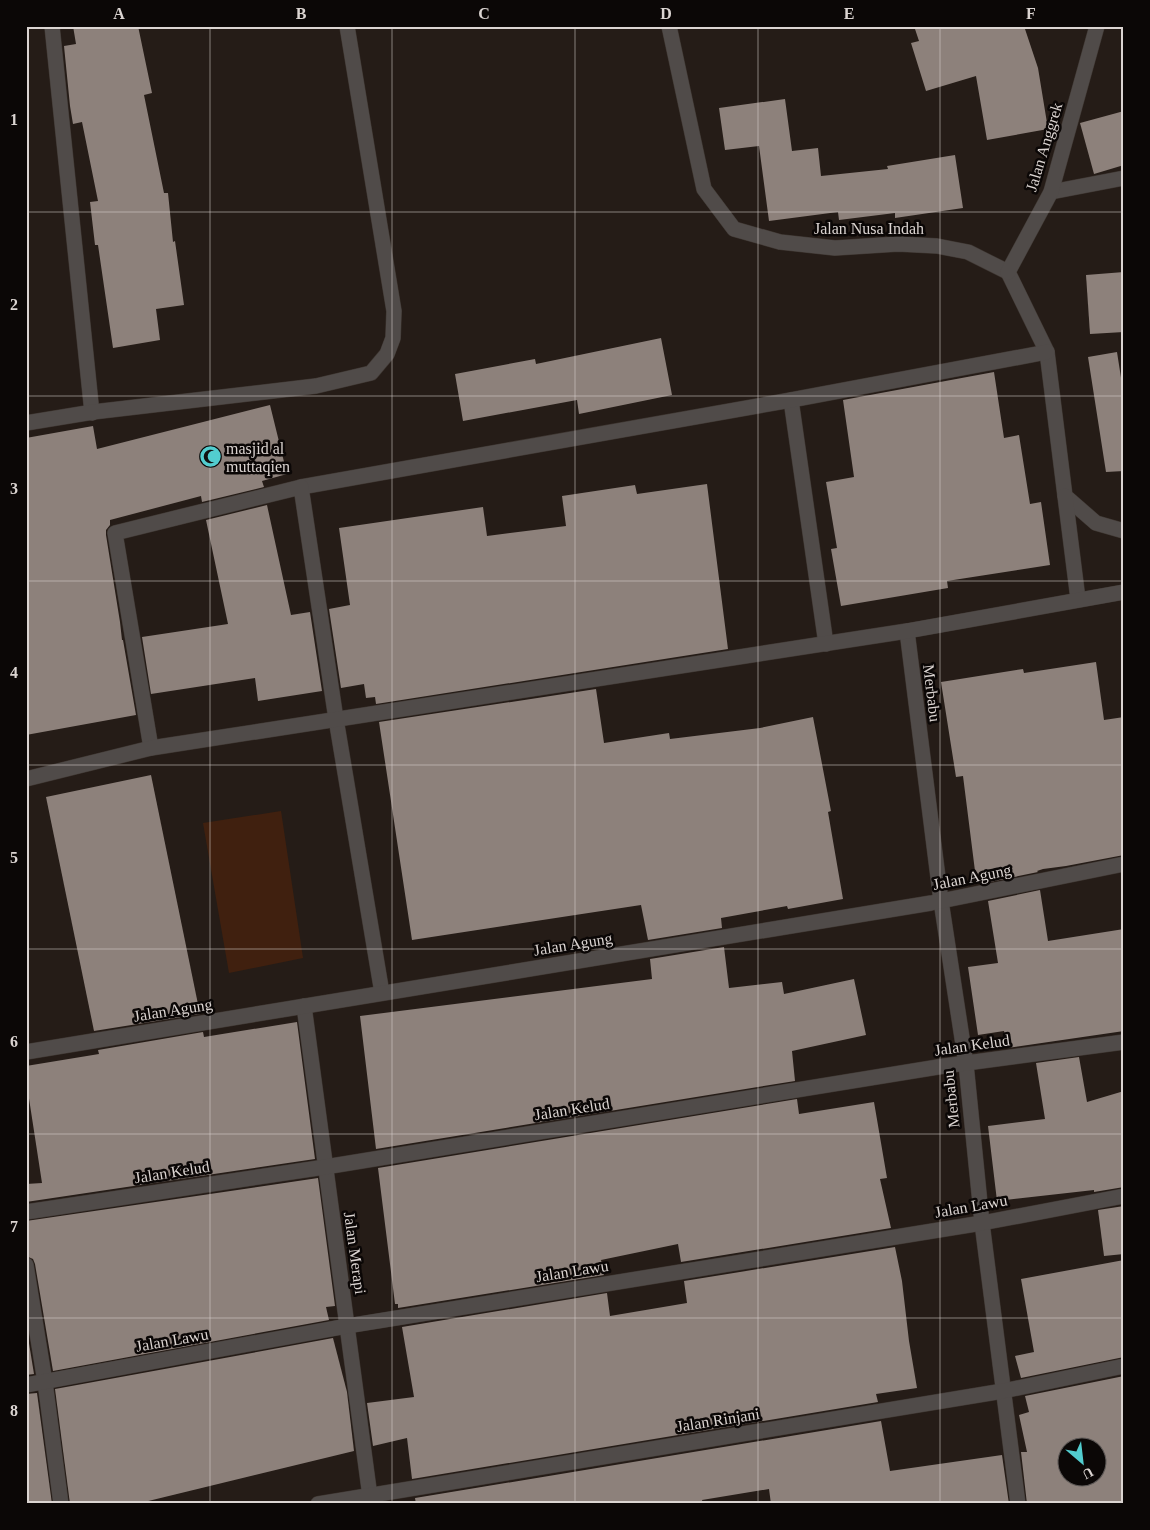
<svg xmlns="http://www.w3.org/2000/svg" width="1150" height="1530" font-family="'Times New Roman',serif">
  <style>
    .green { fill: #40200f }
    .building { fill: #8d817b; fill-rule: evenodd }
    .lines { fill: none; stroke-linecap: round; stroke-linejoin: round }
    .street-casing { stroke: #3e3631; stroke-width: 16 }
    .street { stroke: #504b49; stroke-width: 15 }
    .grid { fill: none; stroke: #dbd4d1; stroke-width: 1; stroke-opacity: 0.55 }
    .labels { text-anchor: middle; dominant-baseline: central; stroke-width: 5; stroke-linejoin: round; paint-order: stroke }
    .street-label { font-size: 16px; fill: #dbd4d1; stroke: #0b0706 }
    .poi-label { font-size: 16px; fill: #dbd4d1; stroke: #0b0706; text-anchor: start }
    .neatline { fill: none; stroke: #dbd4d1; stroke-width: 2 }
    .grid-label { font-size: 16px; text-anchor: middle; font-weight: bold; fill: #dbd4d1 }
  </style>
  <rect width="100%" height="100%" fill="#251c17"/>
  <path class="green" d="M 281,811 L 303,958 L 229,973 L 203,823 Z"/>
  <g class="building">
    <path d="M 73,26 L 138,26 L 152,93 L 144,95 L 164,193 L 168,193 L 173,242 L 175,241 L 184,305 L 156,309 L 160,340 L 113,348 L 98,245 L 95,245 L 90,202 L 98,201 L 82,122 L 73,124 L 70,106 L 64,46 L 76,44 Z"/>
    <path d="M 914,26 L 1024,26 L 1038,68 L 1048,129 L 987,140 L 976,76 L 926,91 L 911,43 L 919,41 Z"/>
    <path d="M 785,99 L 792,151 L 818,148 L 821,176 L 888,169 L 887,166 L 955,155 L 963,208 L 895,218 L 895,213 L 839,220 L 838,212 L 769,221 L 759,146 L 725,150 L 719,108 Z"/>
    <path d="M 1124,111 L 1124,165 L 1094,174 L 1080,123 Z"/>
    <path d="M 1124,272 L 1124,332 L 1090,334 L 1086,275 Z"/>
    <path d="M 661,338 L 672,395 L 579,414 L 577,400 L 463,421 L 455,374 L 535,359 L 536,364 Z"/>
    <path d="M 1117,352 L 1124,397 L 1124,471 L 1106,472 L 1088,357 Z"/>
    <path d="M 994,372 L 1004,438 L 1019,435 L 1030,504 L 1041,502 L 1050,565 L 947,581 L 948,588 L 841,606 L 831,549 L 837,548 L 826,482 L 854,477 L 843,400 Z"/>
    <path d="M 270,405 L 287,474 L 262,481 L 264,487 L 202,502 L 201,496 L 110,520 L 110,525 L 106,530 L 106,535 L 120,622 L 122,640 L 123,640 L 136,715 L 26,735 L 26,438 L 93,426 L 97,449 Z"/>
    <path d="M 707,484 L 728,649 L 376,704 L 375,697 L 366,698 L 364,684 L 341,688 L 329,609 L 350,605 L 339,528 L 483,507 L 487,536 L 566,526 L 562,496 L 635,485 L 637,494 Z"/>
    <path d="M 267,505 L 291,615 L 310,612 L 322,691 L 258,701 L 255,678 L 151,694 L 142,637 L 228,624 L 206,520 Z"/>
    <path d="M 1096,662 L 1104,720 L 1124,717 L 1124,855 L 1066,866 L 1043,869 L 1037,871 L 1038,872 L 985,883 L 984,878 L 976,879 L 963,776 L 956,777 L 941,682 L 1023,669 L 1024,673 Z"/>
    <path d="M 596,689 L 604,743 L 669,733 L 670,739 L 760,728 L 813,717 L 831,811 L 828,812 L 843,899 L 788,909 L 787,906 L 721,918 L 722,928 L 648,940 L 641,905 L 412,940 L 379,722 Z"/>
    <path d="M 151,775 L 200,1014 L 94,1031 L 46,797 Z"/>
    <path d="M 1040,890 L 1048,941 L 1124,929 L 1124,1031 L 1007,1048 L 1004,1031 L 978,1035 L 968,967 L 998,963 L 988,901 Z"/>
    <path d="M 724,947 L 729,988 L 782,982 L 784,994 L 854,979 L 866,1035 L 792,1051 L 795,1081 L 376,1149 L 360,1016 L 652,979 L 650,959 Z"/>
    <path d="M 297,1022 L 315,1159 L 26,1202 L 26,1184 L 42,1183 L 26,1079 L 26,1066 L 99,1054 L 98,1050 L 203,1032 L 204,1037 Z"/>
    <path d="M 1079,1057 L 1087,1102 L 1124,1091 L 1124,1187 L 1094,1192 L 1094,1190 L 997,1201 L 988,1126 L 1045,1119 L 1036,1063 Z"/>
    <path d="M 797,1099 L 799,1114 L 874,1102 L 887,1178 L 880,1179 L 891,1228 L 681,1262 L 678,1244 L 601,1260 L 604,1275 L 398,1308 L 398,1304 L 395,1304 L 378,1168 Z"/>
    <path d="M 318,1178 L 335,1306 L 326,1307 L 329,1320 L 53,1371 L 35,1264 L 33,1259 L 26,1256 L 26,1221 Z"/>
    <path d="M 1124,1206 L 1124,1254 L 1104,1256 L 1098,1210 Z"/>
    <path d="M 895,1247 L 902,1281 L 909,1341 L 917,1388 L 876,1394 L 878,1402 L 412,1479 L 407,1438 L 373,1446 L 367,1403 L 414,1397 L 402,1327 L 607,1293 L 610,1316 L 687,1303 L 684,1281 Z"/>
    <path d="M 1124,1260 L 1124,1357 L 1021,1378 L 1015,1356 L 1034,1352 L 1021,1279 Z"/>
    <path d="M 26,1325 L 34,1374 L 26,1375 Z"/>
    <path d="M 333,1338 L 347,1392 L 354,1451 L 136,1504 L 70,1504 L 55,1389 Z"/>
    <path d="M 1124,1376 L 1124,1504 L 1027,1504 L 1021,1452 L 1027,1452 L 1019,1415 L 1029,1412 L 1025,1396 ZM 1068,1448 L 1098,1448 L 1098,1478 L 1068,1478 Z"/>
    <path d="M 37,1393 L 52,1504 L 26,1504 L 26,1394 Z"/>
    <path d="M 881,1421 L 890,1471 L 1002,1455 L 1009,1504 L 771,1504 L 769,1489 L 702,1500 L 703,1504 L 416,1504 L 415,1498 Z"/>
  </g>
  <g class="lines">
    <defs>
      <g id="street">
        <path d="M 52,26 L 92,413"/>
        <path d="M 669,26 L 704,189 L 734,229 L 780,242 L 835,248 L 898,244 L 937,246 L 968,252 L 1008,272"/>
        <path d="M 1051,192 L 1124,178"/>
        <path d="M 1008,272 L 1047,352 L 1065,496 L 1096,523 L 1124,531"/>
        <path d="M 1008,272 L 1051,192 L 1097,26"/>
        <path d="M 791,400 L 826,644"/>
        <path d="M 26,423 L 93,412 L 316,386 L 371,373 L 387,354 L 393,338 L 394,311 L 347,26"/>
        <path d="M 301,487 L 791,400 L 1047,352"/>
        <path d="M 1065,496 L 1078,599"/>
        <path d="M 907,631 L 941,901 L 966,1064 L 982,1223 L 1018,1504"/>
        <path d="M 151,748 L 115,533 L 301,487 L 336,719 L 382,993"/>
        <path d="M 26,779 L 151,748 L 907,631 L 1124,592"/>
        <path d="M 304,1006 L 371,1504"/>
        <path d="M 26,1052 L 931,903 L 1124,864"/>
        <path d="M 26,1212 L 325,1167 L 944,1066 L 1124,1042"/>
        <path d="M 26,1265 L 45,1382 L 61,1504"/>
        <path d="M 26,1385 L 347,1326 L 982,1223 L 1124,1196"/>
        <path d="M 318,1504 L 1003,1391 L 1124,1366"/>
      </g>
    </defs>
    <use href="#street" class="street-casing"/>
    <use href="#street" class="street"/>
  </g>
  <path class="grid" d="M 210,26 L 210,1504M 392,26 L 392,1504M 575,26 L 575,1504M 758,26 L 758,1504M 940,26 L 940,1504M 26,212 L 1124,212M 26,396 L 1124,396M 26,581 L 1124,581M 26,765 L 1124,765M 26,949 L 1124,949M 26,1134 L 1124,1134M 26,1318 L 1124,1318"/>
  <defs>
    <symbol id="mosque-disc" viewBox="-11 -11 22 22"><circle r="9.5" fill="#52cdcf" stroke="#0b0706"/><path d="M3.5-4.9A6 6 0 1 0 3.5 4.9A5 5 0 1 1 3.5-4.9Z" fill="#111"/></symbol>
  </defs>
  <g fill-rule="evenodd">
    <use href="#mosque-disc" x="198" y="444" width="25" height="25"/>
  </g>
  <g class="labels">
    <g class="street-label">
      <text transform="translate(1044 147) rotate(-73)">Jalan Anggrek</text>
      <text x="869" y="228">Jalan Nusa Indah</text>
      <text transform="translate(932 693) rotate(83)">Merbabu</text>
      <text transform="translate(972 877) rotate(-11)">Jalan Agung</text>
      <text transform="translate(573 944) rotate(-9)">Jalan Agung</text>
      <text transform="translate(173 1010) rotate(-9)">Jalan Agung</text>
      <text transform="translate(972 1045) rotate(-8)">Jalan Kelud</text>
      <text transform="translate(951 1099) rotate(-96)">Merbabu</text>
      <text transform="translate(572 1109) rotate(-9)">Jalan Kelud</text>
      <text transform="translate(172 1172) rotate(-9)">Jalan Kelud</text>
      <text transform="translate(971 1206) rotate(-10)">Jalan Lawu</text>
      <text transform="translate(355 1253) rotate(82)">Jalan Merapi</text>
      <text transform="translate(572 1271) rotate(-9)">Jalan Lawu</text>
      <text transform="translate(172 1340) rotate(-10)">Jalan Lawu</text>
      <text transform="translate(718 1420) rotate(-9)">Jalan Rinjani</text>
    </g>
    <g class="poi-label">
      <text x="226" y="448">masjid al<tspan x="226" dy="18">muttaqien</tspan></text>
    </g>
  </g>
  <rect width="1150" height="1530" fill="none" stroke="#0b0706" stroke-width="55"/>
  <g transform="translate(1082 1462) rotate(152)"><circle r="24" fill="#0b0706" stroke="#5e5957"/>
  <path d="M0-4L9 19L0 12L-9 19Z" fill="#52cdcf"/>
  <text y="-8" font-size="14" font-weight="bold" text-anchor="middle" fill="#dbd4d1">U</text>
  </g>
  <rect x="28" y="28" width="1094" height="1474" class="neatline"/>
  <g class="grid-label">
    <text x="119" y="19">A</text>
    <text x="301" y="19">B</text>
    <text x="484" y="19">C</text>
    <text x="666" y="19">D</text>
    <text x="849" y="19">E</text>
    <text x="1031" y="19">F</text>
    <text x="14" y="125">1</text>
    <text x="14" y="310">2</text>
    <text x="14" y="494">3</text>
    <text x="14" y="678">4</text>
    <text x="14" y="863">5</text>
    <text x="14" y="1047">6</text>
    <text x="14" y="1232">7</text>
    <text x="14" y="1416">8</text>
  </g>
</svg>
